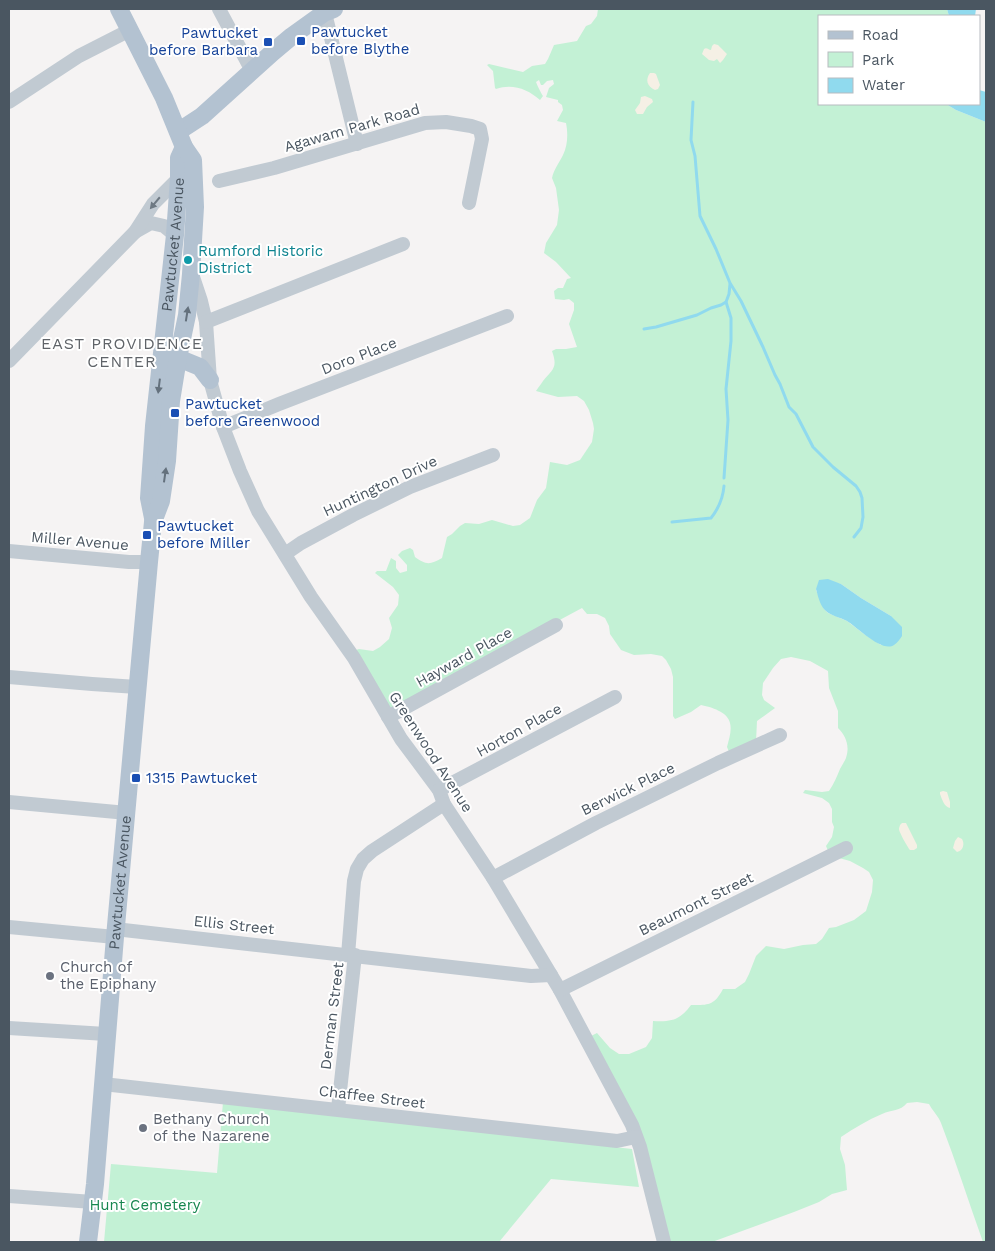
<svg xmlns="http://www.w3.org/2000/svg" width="995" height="1251" font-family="'Work Sans',sans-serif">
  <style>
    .green { fill: #c3f1d5; fill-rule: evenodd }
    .sand { fill: #f5f0e5 }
    .water { fill: #90daee }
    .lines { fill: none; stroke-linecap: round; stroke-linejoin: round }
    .stream { stroke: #90daee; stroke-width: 3 }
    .minor { stroke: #c1cad2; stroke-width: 14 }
    .major { stroke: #b3c2d1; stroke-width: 18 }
    .oneway { fill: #6e7983 }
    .oneway2 { fill: #64717d }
    .transit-dot { fill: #1a4fb4; stroke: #fff; stroke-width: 2 }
    .culture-dot { fill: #0f9aa8; stroke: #fff; stroke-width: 2 }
    .worship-dot { fill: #6b7280; stroke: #fff; stroke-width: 2 }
    .labels { text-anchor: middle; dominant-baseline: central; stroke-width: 4; stroke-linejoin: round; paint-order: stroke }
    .transit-label { font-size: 15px; fill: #164399; stroke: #fff; text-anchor: start }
    .street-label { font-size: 15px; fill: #4a5661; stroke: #fff }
    .culture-label { font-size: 15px; fill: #0d838f; stroke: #fff; text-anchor: start }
    .worship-label { font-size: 15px; fill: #5b616d; stroke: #fff; text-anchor: start }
    .park-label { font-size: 15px; fill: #17864f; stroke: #fff }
    .neighbourhood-label { font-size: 16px; letter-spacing: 1px; fill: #5f6368; stroke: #fff }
  </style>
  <rect width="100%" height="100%" fill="#f5f3f3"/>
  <g class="green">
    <path d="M 598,9 L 947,9 L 949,16 L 819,16 L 819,104 L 946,104 L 956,110 L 986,122 L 986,1242 L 983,1242 C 969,1203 956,1162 941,1123 C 939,1117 932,1110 929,1104 L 917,1102 L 907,1103 C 900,1112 892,1109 882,1114 C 868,1120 854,1128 841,1137 L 840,1149 L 845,1165 L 847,1190 L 832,1194 L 819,1202 L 794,1212 L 712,1242 L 668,1242 L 653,1186 L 587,1038 L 597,1033 L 610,1048 L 619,1054 L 629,1054 L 646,1047 L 652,1038 L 653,1021 C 672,1022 680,1020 691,1005 C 708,1005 714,1006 723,989 L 735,989 L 745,982 L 749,974 L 756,956 L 766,946 L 784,949 L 803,945 L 816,944 L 822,939 L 829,928 L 836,927 L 854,920 L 866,911 L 872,892 L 873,880 L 869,872 L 863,868 L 850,861 L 839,858 L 829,853 L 826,846 L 832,837 L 834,827 L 832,822 L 832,809 L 829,803 L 822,798 L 803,793 L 805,790 L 822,792 L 829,791 C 834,784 837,776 840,769 C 842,765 845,761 846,758 C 850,746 846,736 838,728 L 838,711 L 829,688 L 828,671 L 810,661 L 791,657 L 781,659 L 773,668 L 763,683 L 762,695 L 764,700 L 775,708 L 757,721 L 756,742 L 730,754 L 727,747 C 729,739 732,731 730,723 C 728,712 711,707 701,705 L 691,712 L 675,719 L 673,716 L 673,677 L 671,669 L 666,660 L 662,656 L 651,654 L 634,655 L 621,650 L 610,634 L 609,626 L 605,618 L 597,614 L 587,614 L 582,608 L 388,712 L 356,650 L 359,649 L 373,651 L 380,647 L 389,639 L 392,628 L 389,618 L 398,605 L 399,595 L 393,587 L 375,573 L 377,571 L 386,571 L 391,558 L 396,561 L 396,568 L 400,573 L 407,571 L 407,565 L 398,555 L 402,551 L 410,548 L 413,550 L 415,557 C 426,565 430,565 442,558 L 447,537 L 452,534 L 460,526 L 465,523 L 479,524 L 492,520 L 513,526 L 520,525 L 530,518 L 537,500 L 546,488 L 550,462 L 567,465 L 580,460 L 592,442 L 594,429 L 593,423 L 589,410 L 584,401 L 577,396 L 558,397 L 536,391 C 538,388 541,384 543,381 C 553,369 558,368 552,351 L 556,349 L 566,349 L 577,347 L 569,324 L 574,310 L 574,303 L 569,299 L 564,300 L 555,299 L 554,291 L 558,288 L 563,288 L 567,279 L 571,278 L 556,262 L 544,253 L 546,243 L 557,225 L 559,210 L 556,188 L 552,178 C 554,169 559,163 563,155 C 568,145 568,133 566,123 L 557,121 L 563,110 L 562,105 L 558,102 L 558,100 L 546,97 L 549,88 L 554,84 L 553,80 L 547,81 L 543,85 L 541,85 L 539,80 L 536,82 C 537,85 541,93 543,96 L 540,100 C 528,89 512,83 496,89 L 495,88 L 493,71 L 487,65 L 489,64 L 523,72 L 532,66 L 545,64 L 548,59 L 554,45 L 577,41 L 586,26 L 591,24 L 597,16 ZM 820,580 L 841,584 L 861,598 L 891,616 L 881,645 L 864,634 L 847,621 L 828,613 L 824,609 L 816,590 Z"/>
    <path d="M 223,1102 L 632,1149 L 639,1187 L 551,1179 L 499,1242 L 104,1242 L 111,1164 L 217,1173 Z"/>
  </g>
  <g class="sand">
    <path d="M 714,44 L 718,45 L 727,54 L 723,60 L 720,63 L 717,59 L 714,61 L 709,60 L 702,54 L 704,49 C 707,47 708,50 711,50 L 712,46 Z"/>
    <path d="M 650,73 L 654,73 L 656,74 L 660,85 L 658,89 L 655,90 C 647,86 645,80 650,73 Z"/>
    <path d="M 645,96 L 652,99 L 653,102 L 647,107 L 643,114 L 637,114 L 635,110 L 640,103 L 641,97 Z"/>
    <path d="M 943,791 L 947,792 L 950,802 L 950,808 C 944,807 942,799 940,794 L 940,792 Z"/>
    <path d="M 902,823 L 906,823 L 917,845 L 917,848 L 914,850 L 910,850 C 908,848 899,832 899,829 C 899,827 900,826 900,825 Z"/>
    <path d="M 958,837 L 962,839 C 965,844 963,851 957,852 L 953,848 L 955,841 Z"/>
  </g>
  <g class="water">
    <path d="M 947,9 L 976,9 L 975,16 L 949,16 Z"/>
    <path d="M 979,90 L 986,92 L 986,122 L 956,110 L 946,104 L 979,104 Z"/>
    <path d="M 828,579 L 841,584 L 861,598 L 891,616 L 902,627 L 902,636 C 900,639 897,643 894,645 C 882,653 857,627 847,621 C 840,617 831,616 826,611 C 820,606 818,596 816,589 L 819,580 Z"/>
  </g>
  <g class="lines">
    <g class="stream">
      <path d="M 693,102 L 691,140 L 695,156 L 700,216 L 716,249 L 730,283 L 741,301 L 763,347 L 775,375 L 780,384 L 789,407 L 796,414 L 813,447 L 833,467 L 856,486 L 860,492 L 862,498 L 863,517 L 861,528 L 854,537"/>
      <path d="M 644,329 L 656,327 L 697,315 L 711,308 L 721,305 L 726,302"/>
      <path d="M 724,478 L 728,420 L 726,389 L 731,341 L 731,318 L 726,302 L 729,294 L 730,284"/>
      <path d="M 672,522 L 711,518 C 719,508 723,498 724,486"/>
    </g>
    <g class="minor">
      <path d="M 219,9 L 252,71"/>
      <path d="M 324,9 L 357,144"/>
      <path d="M 9,102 L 79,56 L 130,30"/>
      <path d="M 219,181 L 274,168 L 425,123 L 446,122 L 471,126 L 480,129 L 482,139 L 469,203"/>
      <path d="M 135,232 L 151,223 L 164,226 L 175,235"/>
      <path d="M 192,274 L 201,301 L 206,322 L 210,380 L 223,427 L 240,471 L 258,511 L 311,597 L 354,658 L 401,739 L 439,790 L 444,804 L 493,878 L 560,990 L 632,1125 L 640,1147 L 664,1242"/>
      <path d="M 206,322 L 403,244"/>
      <path d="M 9,361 L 135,232 L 153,204 L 179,178"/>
      <path d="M 223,427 L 279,404 L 507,316"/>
      <path d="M 9,551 L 129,562 L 149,562"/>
      <path d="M 285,554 L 301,543 L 353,515 L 410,487 L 493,455"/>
      <path d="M 9,677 L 92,684 L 137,687"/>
      <path d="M 388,717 L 556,625"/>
      <path d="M 439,790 L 615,697"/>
      <path d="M 9,802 L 127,813"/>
      <path d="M 493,878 L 596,823 L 718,763 L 780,735"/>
      <path d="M 9,927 L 115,937"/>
      <path d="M 115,929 L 531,976 L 551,975"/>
      <path d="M 348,955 L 354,881 L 357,869 L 363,859 L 372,851 L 444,804"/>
      <path d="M 560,990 L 846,848"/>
      <path d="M 9,1028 L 106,1034"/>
      <path d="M 103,1084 L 617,1141 L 636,1137"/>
      <path d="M 338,1109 L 355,955"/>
      <path d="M 9,1196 L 93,1202"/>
    </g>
    <g class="major">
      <path d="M 179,131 L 202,116 L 273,52 L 292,36 L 324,13 L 334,9"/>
      <path d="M 167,356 L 178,358 L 200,367 L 210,380"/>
      <path id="s1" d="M 153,518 L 149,498 L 154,426 L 175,235 L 179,178 L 179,158 L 184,147"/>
      <path id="s2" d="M 88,1242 L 95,1184 L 115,937 L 149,562 L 153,522 L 161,501 L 167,461 L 171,401 L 178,358 L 187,315 L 191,274 L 195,207 L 193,160 L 184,147 L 164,98 L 119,9"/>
    </g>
  </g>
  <defs><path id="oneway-solid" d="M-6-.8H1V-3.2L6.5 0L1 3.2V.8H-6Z" transform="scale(1.25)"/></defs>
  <use class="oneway" href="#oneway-solid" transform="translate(155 203) rotate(130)"/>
  <g class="oneway2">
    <use href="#oneway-solid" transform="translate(187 314) rotate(-81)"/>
    <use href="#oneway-solid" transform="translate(159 386) rotate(97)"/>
    <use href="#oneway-solid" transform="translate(165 475) rotate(-82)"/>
  </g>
  <g class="transit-dot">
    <rect x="296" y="36" width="10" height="10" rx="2.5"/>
    <rect x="263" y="37" width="10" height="10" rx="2.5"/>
    <rect x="170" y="408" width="10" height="10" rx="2.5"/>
    <rect x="142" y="530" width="10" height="10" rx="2.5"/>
    <rect x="131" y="773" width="10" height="10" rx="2.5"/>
  </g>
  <circle class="culture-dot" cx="188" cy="260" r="5"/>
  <g class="worship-dot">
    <circle cx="50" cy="976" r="5"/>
    <circle cx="143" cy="1128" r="5"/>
  </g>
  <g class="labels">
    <g class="transit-label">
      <text x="311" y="32">Pawtucket<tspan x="311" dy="17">before Blythe</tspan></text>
      <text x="258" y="33" text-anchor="end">Pawtucket<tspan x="258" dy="17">before Barbara</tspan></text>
      <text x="185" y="404">Pawtucket<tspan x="185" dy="17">before Greenwood</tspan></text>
      <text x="157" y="526">Pawtucket<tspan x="157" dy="17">before Miller</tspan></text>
      <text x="146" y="778">1315 Pawtucket</text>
    </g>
    <g class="street-label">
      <text transform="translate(352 128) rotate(-16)">Agawam Park Road</text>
      <text stroke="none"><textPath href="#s1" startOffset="275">Pawtucket Avenue</textPath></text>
      <text transform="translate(359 356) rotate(-21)">Doro Place</text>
      <text transform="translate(380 486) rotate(-25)">Huntington Drive</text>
      <text transform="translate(80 541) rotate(5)">Miller Avenue</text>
      <text transform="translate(464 657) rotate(-29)">Hayward Place</text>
      <text transform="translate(519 730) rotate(-29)">Horton Place</text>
      <text transform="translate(431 752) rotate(57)">Greenwood Avenue</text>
      <text transform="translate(628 789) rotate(-26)">Berwick Place</text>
      <text stroke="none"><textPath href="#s2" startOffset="361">Pawtucket Avenue</textPath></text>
      <text transform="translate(696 904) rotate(-26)">Beaumont Street</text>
      <text transform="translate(234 925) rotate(6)">Ellis Street</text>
      <text transform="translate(332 1016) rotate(-83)">Derman Street</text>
      <text transform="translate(372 1097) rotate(7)">Chaffee Street</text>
    </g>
    <g class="culture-label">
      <text x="198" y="251">Rumford Historic<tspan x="198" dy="17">District</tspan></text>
    </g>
    <g class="worship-label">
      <text x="60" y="967">Church of<tspan x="60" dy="17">the Epiphany</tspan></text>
      <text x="153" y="1119">Bethany Church<tspan x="153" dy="17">of the Nazarene</tspan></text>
    </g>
    <g class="park-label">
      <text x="145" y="1205">Hunt Cemetery</text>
    </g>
    <g class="neighbourhood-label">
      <text x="122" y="343">EAST PROVIDENCE<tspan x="122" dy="18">CENTER</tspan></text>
    </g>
  </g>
  <rect width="995" height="1251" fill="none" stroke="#4a5661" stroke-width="20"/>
  <rect x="818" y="15" width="162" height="90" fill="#ffffff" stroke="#b7bbc0"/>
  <rect x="828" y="31" width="25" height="8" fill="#b3c2d1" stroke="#b7bbc0"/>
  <text x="862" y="40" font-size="15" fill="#4a5661">Road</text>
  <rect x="828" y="52" width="25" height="15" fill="#c3f1d5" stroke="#b7bbc0"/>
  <text x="862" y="65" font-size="15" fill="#4a5661">Park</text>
  <rect x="828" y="78" width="25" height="15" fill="#90daee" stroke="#b7bbc0"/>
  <text x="862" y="90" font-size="15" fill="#4a5661">Water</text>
</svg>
